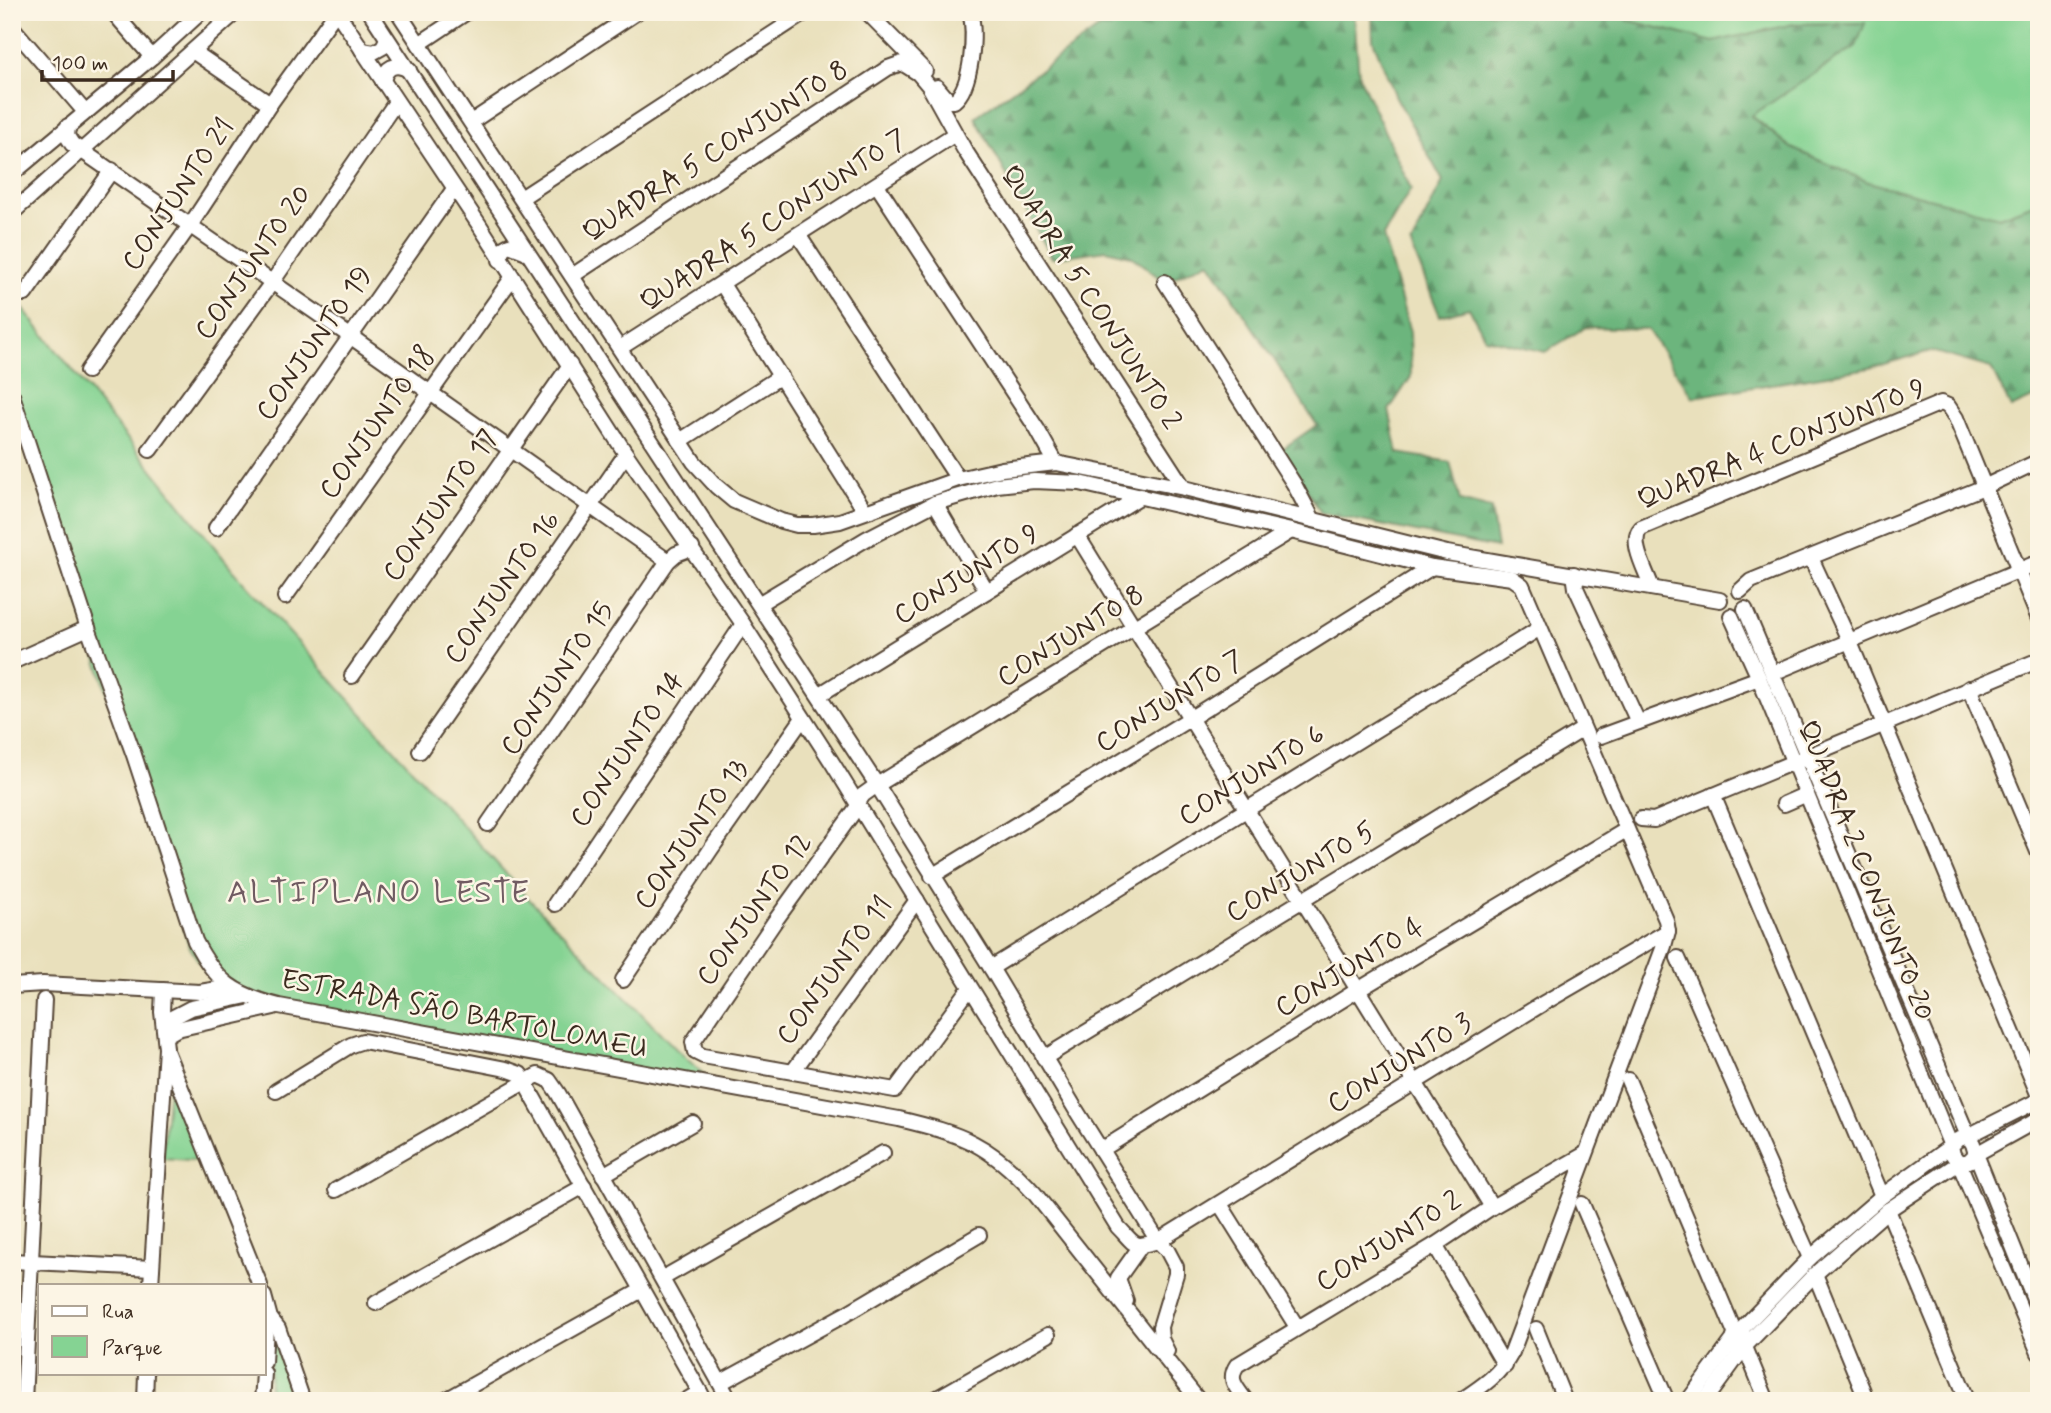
<svg xmlns="http://www.w3.org/2000/svg" width="2051" height="1413" font-family="Mynerve,sans-serif">
  <style>
    .green { fill: #85d393; stroke: #607e58; stroke-width: 2 }
    .forest { fill: url(#forest-firs); stroke: #54704e; stroke-width: 2 }
    .lines { fill: none; stroke-linecap: round; stroke-linejoin: round }
    .minor-casing { stroke: #554536; stroke-width: 18 }
    .minor { stroke: #fff; stroke-width: 14 }
    .labels { text-anchor: middle; dominant-baseline: central; stroke-width: 5; stroke-linejoin: round; paint-order: stroke }
    .street-label { font-size: 28px; fill: #3b2a1e; stroke: #fcf5e5 }
    .quarter-label { font-size: 32px; letter-spacing: 2px; fill: #705b62; stroke: #fcf5e5 }
  </style>
  <defs>
    <pattern id="forest-firs" width="22" height="20" patternUnits="userSpaceOnUse" patternTransform="scale(1.75)"><rect width="22" height="20" fill="#6cb57d"/><path d="M5 1l3.5 6h-7zM16 11l3.5 6h-7z" fill="#5a9366"/></pattern>
  </defs>
  <rect width="100%" height="100%" fill="#fcf5e5"/>
  <filter id="ink" filterUnits="userSpaceOnUse"><feTurbulence type="fractalNoise" baseFrequency=".0143" numOctaves="2"/><feDisplacementMap in="SourceGraphic" scale="14" xChannelSelector="R" yChannelSelector="G"/><feConvolveMatrix kernelMatrix="1 2 1 2 8 2 1 2 1" color-interpolation-filters="sRGB"/></filter>
  <filter id="wash" filterUnits="userSpaceOnUse"><feTurbulence type="fractalNoise" baseFrequency=".00686" numOctaves="4" result="noise"/><feDisplacementMap in="SourceGraphic" scale="28" xChannelSelector="R" yChannelSelector="G"/><feGaussianBlur stdDeviation="1.57" result="paint"/><feColorMatrix in="noise" values="0 0 0 0 0 0 0 0 0 0 0 0 0 0 0 0 0 1.4 0 .05"/><feComposite in="paint" operator="in"/></filter>
  <g filter="url(#wash)">
    <rect width="100%" height="100%" fill="#e9e0bc"/>
    <g class="green">
      <path d="M 1631,12 L 2039,12 L 2039,23 L 2032,29 L 2039,44 L 2039,202 L 1999,217 L 1868,182 L 1791,148 L 1751,115 L 1856,46 L 1864,23 L 1794,24 L 1713,42 L 1627,20 Z"/>
      <path d="M 12,295 L 233,570 L 527,897 L 676,1049 L 720,1089 L 252,1001 L 204,969 L 190,948 L 87,630 L 12,389 Z"/>
      <path d="M 170,1077 L 202,1161 L 162,1158 Z"/>
      <path d="M 271,1330 L 292,1392 L 269,1400 Z"/>
    </g>
    <g class="forest">
      <path d="M 1108,12 L 1354,12 L 1359,76 L 1411,189 L 1383,236 L 1410,332 L 1411,377 L 1389,410 L 1398,453 L 1450,462 L 1460,501 L 1491,509 L 1497,548 L 1321,513 L 1282,449 L 1317,425 L 1209,261 L 1165,282 L 1131,256 L 1106,250 L 1052,258 L 975,117 L 1105,24 Z"/>
      <path d="M 1372,12 L 1631,12 L 1627,20 L 1713,42 L 1794,24 L 1865,23 L 1856,46 L 1751,116 L 1791,148 L 1868,182 L 1999,217 L 2039,202 L 2039,395 L 2011,408 L 1991,368 L 1931,351 L 1869,368 L 1693,397 L 1647,329 L 1586,327 L 1545,352 L 1485,338 L 1469,308 L 1440,316 L 1411,245 L 1443,181 L 1396,97 L 1373,40 Z"/>
    </g>
  </g>
  <g filter="url(#ink)">
    <g class="lines">
      <defs>
        <g id="minor">
          <path d="M 113,12 L 152,57"/>
          <path d="M 337,12 L 480,226 L 626,454 L 743,624 L 833,764 L 1118,1227 C 1136,1245 1132,1249 1158,1241 L 1542,1004 L 1668,931"/>
          <path d="M 370,12 L 877,785 L 991,968 L 1076,1110 L 1158,1241 L 1167,1250 L 1176,1267 L 1176,1274 L 1160,1327 L 1161,1339 L 1167,1351"/>
          <path d="M 398,12 L 694,462 L 716,486 L 734,501 L 781,521 L 797,525 L 813,525 L 840,521 L 958,479 L 1002,469 L 1056,463 L 1184,488 L 1447,553 L 1720,600"/>
          <path d="M 867,12 L 925,71"/>
          <path d="M 12,27 L 85,112"/>
          <path d="M 419,44 L 467,12"/>
          <path d="M 362,50 L 374,52 L 383,47 L 387,39"/>
          <path d="M 194,52 L 270,104"/>
          <path d="M 383,82 C 385,67 395,62 409,70"/>
          <path d="M 937,87 L 949,101 L 954,101 C 972,87 976,33 970,12"/>
          <path d="M 471,122 L 637,12"/>
          <path d="M 68,126 L 67,136 L 72,144 L 350,336 L 668,561"/>
          <path d="M 12,174 L 152,57 L 201,12"/>
          <path d="M 877,185 L 1037,429 L 1056,463"/>
          <path d="M 521,198 L 806,12"/>
          <path d="M 12,213 L 236,12"/>
          <path d="M 799,236 L 958,479"/>
          <path d="M 500,260 L 502,249 L 509,245 L 527,252"/>
          <path d="M 572,276 L 888,68 L 902,63 L 918,73 L 929,86 L 964,149 L 1184,488"/>
          <path d="M 1165,282 L 1294,484 L 1312,518"/>
          <path d="M 722,284 L 865,511"/>
          <path d="M 25,294 L 112,170"/>
          <path d="M 620,348 L 955,134"/>
          <path d="M 87,371 L 191,224 L 270,104 L 336,12"/>
          <path d="M 12,395 L 88,628 L 134,755 L 195,941 C 216,982 235,995 279,1006 L 899,1119 C 962,1134 990,1144 1035,1194 L 1199,1401"/>
          <path d="M 680,441 L 781,376"/>
          <path d="M 150,450 L 273,281 L 396,102"/>
          <path d="M 935,503 L 987,591"/>
          <path d="M 216,528 L 454,189"/>
          <path d="M 1077,535 L 1492,1207"/>
          <path d="M 1811,558 L 1849,640 L 2039,1096"/>
          <path d="M 1574,574 L 1576,588 L 1638,722"/>
          <path d="M 1652,588 C 1647,572 1628,542 1641,528 L 1941,403 L 1948,406 L 1956,418 L 2039,619"/>
          <path d="M 1740,591 L 1751,581 L 1984,487 L 2039,461"/>
          <path d="M 285,597 L 512,278"/>
          <path d="M 760,603 L 866,539 L 935,503 L 997,485 L 1034,481 L 1080,483 L 1291,531 L 1432,567 L 1512,578 L 1522,585 L 1666,920 L 1668,931 L 1664,946 L 1512,1352 C 1500,1375 1481,1387 1460,1401"/>
          <path d="M 1745,609 L 1968,1136 L 1973,1144 L 1976,1154 L 1969,1161 L 1959,1163 L 1953,1155 L 1951,1146 L 1957,1140 L 1968,1136 L 2039,1100"/>
          <path d="M 1731,616 L 1759,678 L 1951,1146 L 1882,1196 L 1810,1258 L 1734,1337 L 1733,1345 L 1740,1349 L 1745,1347 L 1747,1342 L 1745,1337 L 1739,1334"/>
          <path d="M 12,662 L 88,628"/>
          <path d="M 1773,673 L 2039,562"/>
          <path d="M 352,676 L 570,365"/>
          <path d="M 1969,688 L 2039,854"/>
          <path d="M 819,695 L 1141,496"/>
          <path d="M 1601,736 L 1759,678"/>
          <path d="M 420,751 L 626,454"/>
          <path d="M 1713,795 L 1882,1196"/>
          <path d="M 857,804 L 863,795 L 877,785 L 1291,531"/>
          <path d="M 1784,804 L 1807,794"/>
          <path d="M 858,806 L 775,921 L 693,1042 L 695,1052 L 703,1056 L 895,1090 L 970,988"/>
          <path d="M 1641,819 L 1654,820 L 2039,660"/>
          <path d="M 488,824 L 668,561 L 676,554 L 692,548"/>
          <path d="M 932,876 L 1191,718 L 1432,567"/>
          <path d="M 555,904 L 743,624"/>
          <path d="M 1678,958 L 1810,1258"/>
          <path d="M 991,968 L 1540,628"/>
          <path d="M 623,980 L 711,849 L 803,718"/>
          <path d="M 12,986 L 43,984 L 200,992 L 230,987"/>
          <path d="M 164,1022 L 191,1008 L 247,996"/>
          <path d="M 165,1036 L 177,1029 L 274,1007"/>
          <path d="M 167,1053 L 260,1285"/>
          <path d="M 1044,1058 L 1583,729"/>
          <path d="M 794,1070 L 917,900"/>
          <path d="M 1628,1080 L 1736,1335"/>
          <path d="M 276,1091 L 351,1045 L 363,1041 L 506,1069 L 520,1074 L 705,1401"/>
          <path d="M 2039,1119 L 1976,1154 L 2039,1311"/>
          <path d="M 1101,1150 L 1358,990 L 1626,830"/>
          <path d="M 603,1175 L 693,1123"/>
          <path d="M 336,1190 L 525,1082 L 538,1075 L 549,1080 L 558,1093 L 730,1401"/>
          <path d="M 1220,1204 L 1297,1327"/>
          <path d="M 1582,1204 L 1667,1401"/>
          <path d="M 1888,1210 L 1968,1401"/>
          <path d="M 1435,1245 L 1505,1366"/>
          <path d="M 12,1261 L 152,1268"/>
          <path d="M 1815,1274 L 1867,1401"/>
          <path d="M 663,1278 L 883,1153"/>
          <path d="M 151,1285 L 166,1048 L 162,1012 L 163,990"/>
          <path d="M 264,1296 L 270,1318 L 278,1328 L 303,1401"/>
          <path d="M 1126,1301 L 1118,1278 L 1140,1247"/>
          <path d="M 376,1303 L 584,1186"/>
          <path d="M 1536,1329 L 1565,1401"/>
          <path d="M 1746,1345 L 1815,1274 L 1888,1210 L 1959,1163 L 2039,1353"/>
          <path d="M 1745,1347 L 1767,1401"/>
          <path d="M 264,1362 L 266,1326 L 270,1318"/>
          <path d="M 720,1383 L 844,1315 L 979,1235"/>
          <path d="M 24,1401 L 44,1000"/>
          <path d="M 145,1401 L 146,1373"/>
          <path d="M 262,1401 L 264,1373"/>
          <path d="M 444,1401 L 642,1290"/>
          <path d="M 685,1401 L 700,1392"/>
          <path d="M 932,1401 L 1048,1335"/>
          <path d="M 1246,1401 C 1237,1388 1227,1380 1237,1365 L 1435,1245 L 1492,1207 L 1585,1154"/>
          <path d="M 1688,1401 L 1733,1340"/>
          <path d="M 1705,1401 L 1743,1349"/>
        </g>
      </defs>
      <use href="#minor" class="minor-casing"/>
      <use href="#minor" class="minor"/>
    </g>
  </g>
  <g class="labels">
    <g class="street-label">
      <text transform="translate(716 152) rotate(-33)">QUADRA 5 CONJUNTO 8</text>
      <text transform="translate(179 195) rotate(-56)">CONJUNTO 21</text>
      <text transform="translate(774 221) rotate(-33)">QUADRA 5 CONJUNTO 7</text>
      <text transform="translate(254 263) rotate(-55)">CONJUNTO 20</text>
      <text transform="translate(1090 298) rotate(57)">QUADRA 5 CONJUNTO 2</text>
      <text transform="translate(315 344) rotate(-55)">CONJUNTO 19</text>
      <text transform="translate(378 423) rotate(-55)">CONJUNTO 18</text>
      <text transform="translate(1782 445) rotate(-22)">QUADRA 4 CONJUNTO 9</text>
      <text transform="translate(441 506) rotate(-55)">CONJUNTO 17</text>
      <text transform="translate(967 575) rotate(-32)">CONJUNTO 9</text>
      <text transform="translate(503 588) rotate(-55)">CONJUNTO 16</text>
      <text transform="translate(1071 637) rotate(-32)">CONJUNTO 8</text>
      <text transform="translate(558 679) rotate(-56)">CONJUNTO 15</text>
      <text transform="translate(1170 702) rotate(-32)">CONJUNTO 7</text>
      <text transform="translate(628 750) rotate(-56)">CONJUNTO 14</text>
      <text transform="translate(1252 776) rotate(-32)">CONJUNTO 6</text>
      <text transform="translate(692 835) rotate(-55)">CONJUNTO 13</text>
      <text transform="translate(1865 871) rotate(68)">QUADRA 2 CONJUNTO 20</text>
      <text transform="translate(1301 873) rotate(-31)">CONJUNTO 5</text>
      <text transform="translate(755 910) rotate(-55)">CONJUNTO 12</text>
      <text transform="translate(1350 968) rotate(-31)">CONJUNTO 4</text>
      <text transform="translate(835 971) rotate(-54)">CONJUNTO 11</text>
      <text transform="translate(464 1015) rotate(11)">ESTRADA SÃO BARTOLOMEU</text>
      <text transform="translate(1400 1064) rotate(-32)">CONJUNTO 3</text>
      <text transform="translate(1389 1242) rotate(-32)">CONJUNTO 2</text>
    </g>
    <g class="quarter-label">
      <text x="379" y="893">ALTIPLANO LESTE</text>
    </g>
  </g>
  <rect width="2051" height="1413" fill="none" stroke="#fcf5e5" stroke-width="42"/>
  <rect x="38" y="1284" width="228" height="91" fill="#fcf5e5" stroke="#afa495" stroke-width="2"/>
  <rect x="52" y="1306" width="35" height="10" fill="#ffffff" stroke="#afa495" stroke-width="2"/>
  <text x="102" y="1318" font-size="21" fill="#3b2a1e">Rua</text>
  <rect x="52" y="1336" width="35" height="21" fill="#85d393" stroke="#afa495" stroke-width="2"/>
  <text x="102" y="1354" font-size="21" fill="#3b2a1e">Parque</text>
  <path d="M42 70v10h131v-10" fill="none" stroke="#3b2a1e" stroke-width="3.5"/>
  <text x="52" y="70" font-size="21" fill="#3b2a1e" stroke="#fcf5e5" stroke-width="5" paint-order="stroke">100 m</text>
</svg>
